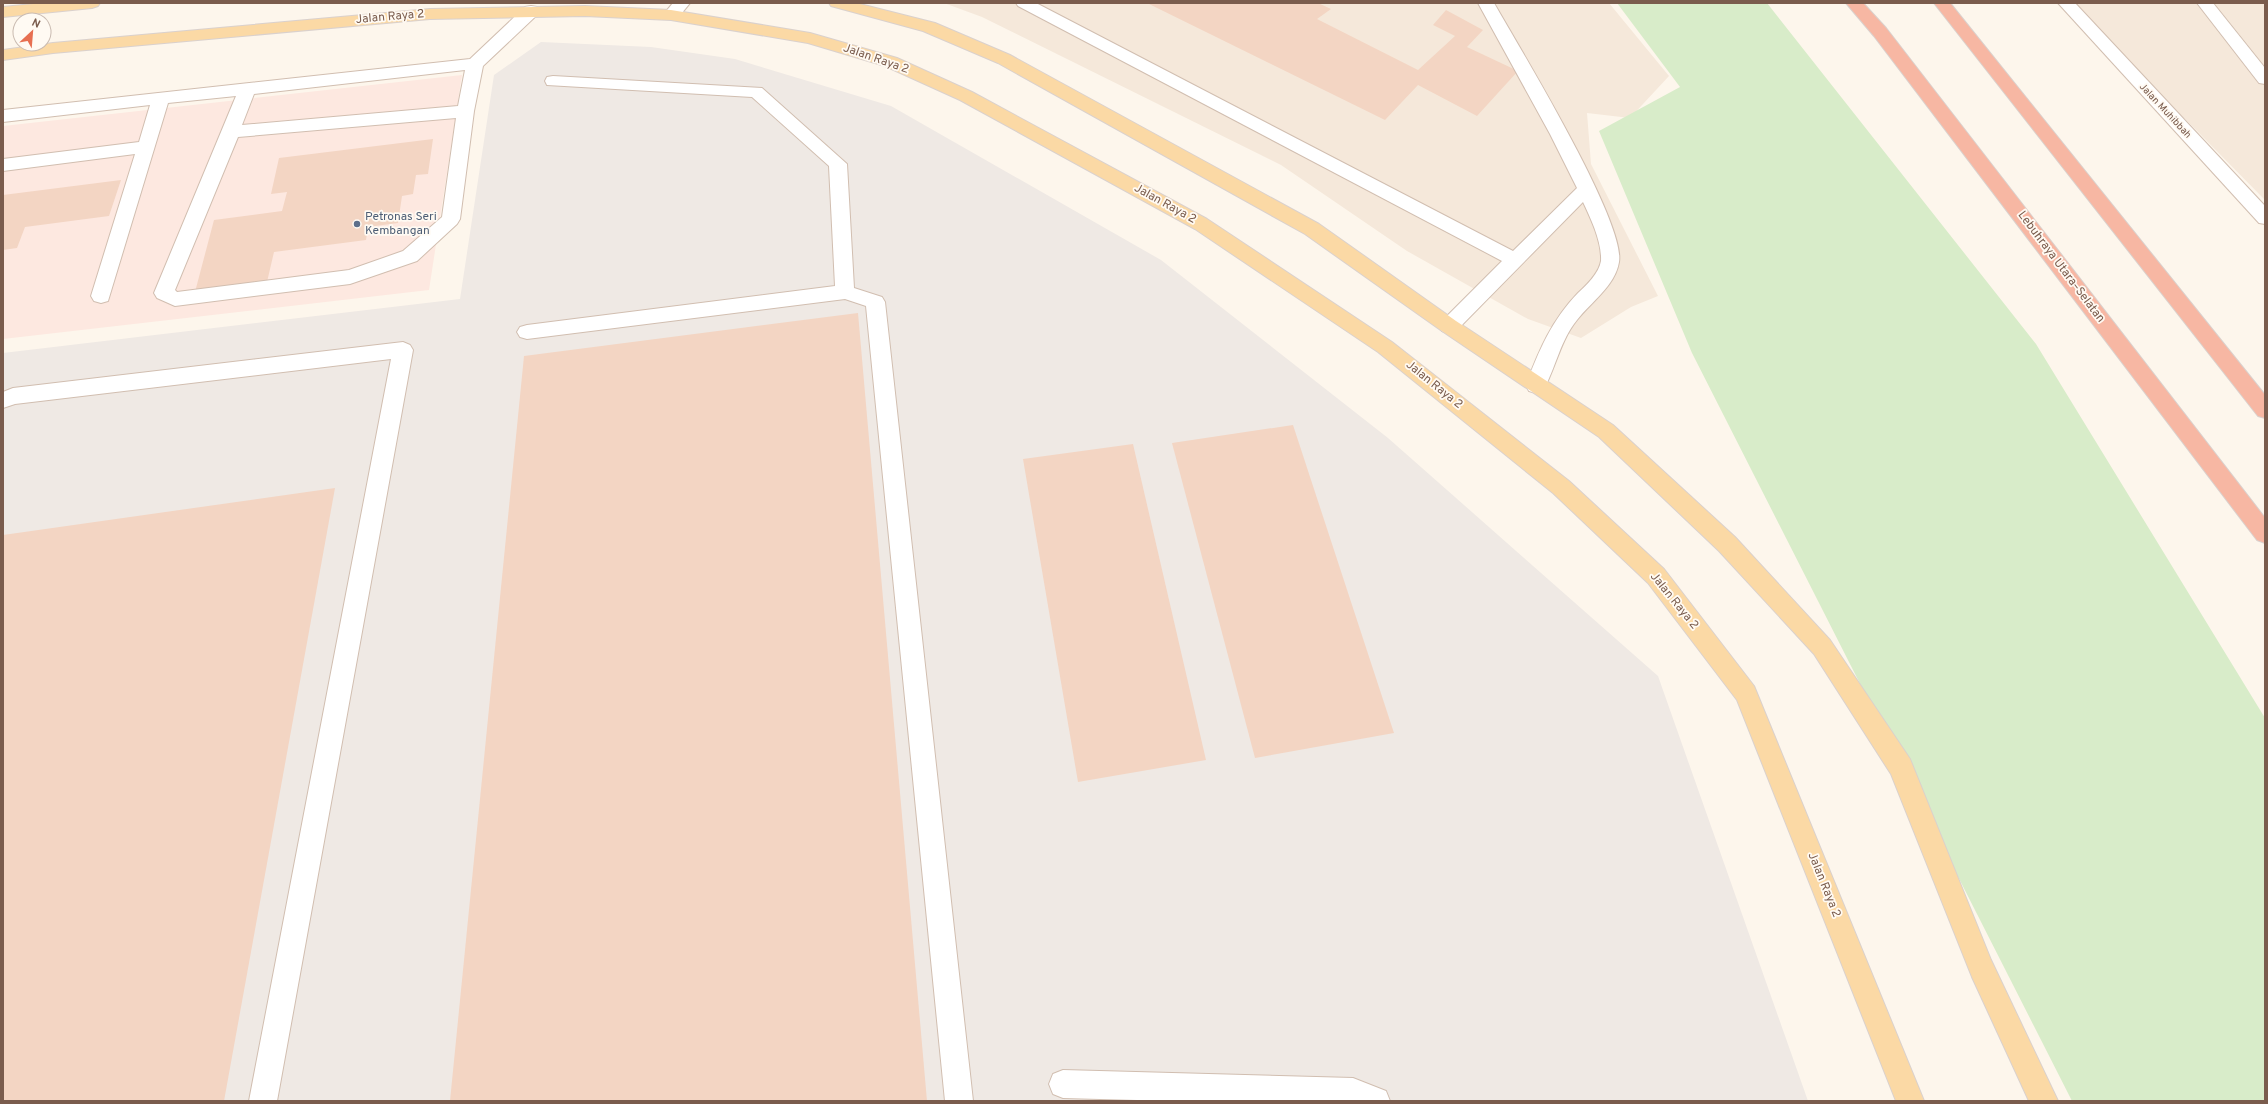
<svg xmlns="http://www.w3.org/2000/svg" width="2268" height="1104" font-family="Overpass,sans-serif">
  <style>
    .residential { fill: #f5e8da }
    .commercial { fill: #fde8e0 }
    .industrial { fill: #efe9e4 }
    .green { fill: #d8ecc9 }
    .building { fill: #f3d5c3 }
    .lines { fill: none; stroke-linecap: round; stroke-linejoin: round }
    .minor-casing { stroke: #d1beb0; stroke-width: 2 }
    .major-casing { stroke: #dad1cd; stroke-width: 2 }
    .highway-casing { stroke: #dad1cd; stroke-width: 2 }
    .minor { fill: #fff; fill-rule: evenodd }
    .major { fill: #fbd9a5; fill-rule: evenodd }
    .highway { fill: #f7b7a3; fill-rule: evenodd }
    .service-dot { fill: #5c6f8a; stroke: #fffaf3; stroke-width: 1.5 }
    .labels { text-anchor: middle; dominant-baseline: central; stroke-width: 3.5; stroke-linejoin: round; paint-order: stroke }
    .far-street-label { font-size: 10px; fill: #7a5c4d; stroke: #fffaf3 }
    .street-label { font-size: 12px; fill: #7a5c4d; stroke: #fffaf3 }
    .service-label { font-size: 12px; fill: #4e5e75; stroke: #fffaf3; text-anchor: start }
  </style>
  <rect width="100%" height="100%" fill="#fdf6ec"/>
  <g class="residential">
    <path d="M 944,3 L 1609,3 L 1669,76 L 1630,118 L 1587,113 L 1591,164 L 1658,296 L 1631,307 L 1581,338 L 1528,319 L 1407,251 L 1281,165 L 982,17 Z"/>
    <path d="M 2071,3 L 2265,3 L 2265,200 Z"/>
  </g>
  <path class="commercial" d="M 462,75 L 429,290 L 3,339 L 3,126 Z"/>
  <path class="industrial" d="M 541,42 L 651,47 L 735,59 L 891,106 L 1161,260 L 1388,438 L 1658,676 L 1808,1101 L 3,1101 L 3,353 L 460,299 L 494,75 Z"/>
  <path class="green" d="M 1617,3 L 1767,3 L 2036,344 L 2265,718 L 2265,1101 L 2072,1101 L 1692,353 L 1599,131 L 1680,87 Z"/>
  <g class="building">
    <path d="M 1147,3 L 1318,3 L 1331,9 L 1317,19 L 1418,70 L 1455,36 L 1433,25 L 1446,10 L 1483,30 L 1467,47 L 1518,71 L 1477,116 L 1418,85 L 1385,120 Z"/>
    <path d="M 433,139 L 428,174 L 416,175 L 413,194 L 402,196 L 398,223 L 368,227 L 366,240 L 274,252 L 267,282 L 195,292 L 214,220 L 282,211 L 287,192 L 271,194 L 279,158 Z"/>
    <path d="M 121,180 L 109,216 L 25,227 L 17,248 L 3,250 L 3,195 Z"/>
    <path d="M 858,313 L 927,1101 L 450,1101 L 524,356 Z"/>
    <path d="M 1293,425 L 1394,733 L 1255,758 L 1172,443 Z"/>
    <path d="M 1133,444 L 1206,760 L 1078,782 L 1023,459 Z"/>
    <path d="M 335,488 L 224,1101 L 3,1101 L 3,535 Z"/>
  </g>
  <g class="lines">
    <defs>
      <g id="minor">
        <path d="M 673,3 L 690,3 L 677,19 L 665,19 L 663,15 Z"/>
        <path d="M 1016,3 L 1036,3 L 1513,251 L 1577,188 L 1550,134 L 1478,3 L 1494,3 C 1519,47 1626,222 1619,262 C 1615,286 1591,302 1577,320 C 1560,341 1556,367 1543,391 L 1536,393 L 1529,391 L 1526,385 C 1539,350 1552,320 1578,293 C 1587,285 1599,273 1601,261 C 1602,242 1591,219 1583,202 L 1456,331 L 1449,333 L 1442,331 L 1439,326 L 1442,321 L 1502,261 L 1018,6 Z"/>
        <path d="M 2058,3 L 2075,3 L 2265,206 L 2265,224 L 2259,223 Z"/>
        <path d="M 2197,3 L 2213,3 L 2265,68 L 2265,84 L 2259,83 Z"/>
        <path d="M 531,6 L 537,7 L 539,11 L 537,15 L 483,66 L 474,111 L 460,219 L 457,224 L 417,261 L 350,284 L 175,306 L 157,298 L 154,293 L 236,96 L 168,103 L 108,301 L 101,303 L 94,301 L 91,296 L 135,154 L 3,171 L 3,159 L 139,142 L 150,105 L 3,122 L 3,110 L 470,59 L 525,7 ZM 465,70 L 458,106 L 242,125 L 254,94 ZM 456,118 L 442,217 L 403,251 L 349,270 L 177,292 L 175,290 L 238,137 Z"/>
        <path d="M 553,76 L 762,88 L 847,164 L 854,288 L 882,297 L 885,302 L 973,1101 L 945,1101 L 866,306 L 845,299 L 527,339 L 520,337 L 517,332 L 520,327 L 527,325 L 835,286 L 829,166 L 752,97 L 547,85 L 545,81 L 547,77 Z"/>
        <path d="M 403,342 L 410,345 L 413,350 L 277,1101 L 249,1101 L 391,359 L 15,404 L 3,408 L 3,392 L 13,388 Z"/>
        <path d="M 1063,1070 L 1353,1078 L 1386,1091 L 1390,1101 L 1174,1101 L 1063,1098 L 1053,1094 L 1049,1084 L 1053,1074 Z"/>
      </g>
      <g id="major">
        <path d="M 43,3 L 100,3 L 98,6 L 92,8 L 3,17 L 3,7 Z"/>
        <path d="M 829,3 L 856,3 L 935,23 L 1010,55 L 1319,224 L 1456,321 L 1613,425 L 1735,537 L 1830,640 L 1910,759 L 1991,960 L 2058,1101 L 2029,1101 L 1972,977 L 1891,774 L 1814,654 L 1719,551 L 1599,437 L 1442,331 L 1305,234 L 998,63 L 923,31 L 831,6 Z"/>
        <path d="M 585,6 L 671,10 L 810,33 L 897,58 L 972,92 L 1207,219 L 1392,342 L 1569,481 L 1664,569 L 1754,686 L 1924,1101 L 1896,1101 L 1737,700 L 1648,583 L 1553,493 L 1378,352 L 1195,229 L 960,100 L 885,66 L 808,43 L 671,20 L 585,16 L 430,19 L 53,53 L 3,60 L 3,50 L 53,43 L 430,9 Z"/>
      </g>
      <g id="highway">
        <path d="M 1846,3 L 1863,3 L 1886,28 L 2265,518 L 2265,543 L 2257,540 L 1874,36 Z"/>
        <path d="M 1934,3 L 1950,3 L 2265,395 L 2265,418 L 2258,416 Z"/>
      </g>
    </defs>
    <use href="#minor" class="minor-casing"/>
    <use href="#major" class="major-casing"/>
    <use href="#highway" class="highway-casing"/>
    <use href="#minor" class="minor"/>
    <use href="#major" class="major"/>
    <use href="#highway" class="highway"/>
  </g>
  <circle class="service-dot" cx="357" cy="224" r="4"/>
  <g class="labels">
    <g class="far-street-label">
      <text transform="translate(2165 111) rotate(47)">Jalan Muhibbah</text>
    </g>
    <g class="street-label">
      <text transform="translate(390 17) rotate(-5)">Jalan Raya 2</text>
      <text transform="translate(876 59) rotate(19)">Jalan Raya 2</text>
      <text transform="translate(1165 204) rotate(29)">Jalan Raya 2</text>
      <text transform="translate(2061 267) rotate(53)">Lebuhraya Utara–Selatan</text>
      <text transform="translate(1434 385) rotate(39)">Jalan Raya 2</text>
      <text transform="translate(1674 601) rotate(51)">Jalan Raya 2</text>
      <text transform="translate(1824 885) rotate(68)">Jalan Raya 2</text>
    </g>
    <g class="service-label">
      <text x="365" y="217">Petronas Seri<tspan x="365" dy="14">Kembangan</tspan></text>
    </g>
  </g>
  <rect width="2268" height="1104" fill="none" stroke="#7a5c4d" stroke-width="8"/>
  <g transform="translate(32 32) rotate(26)"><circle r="19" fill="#fffaf3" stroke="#cabbb1"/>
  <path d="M0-3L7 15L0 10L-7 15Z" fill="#e76f51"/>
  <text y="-6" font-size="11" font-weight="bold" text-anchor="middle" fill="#7a5c4d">N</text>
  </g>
</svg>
